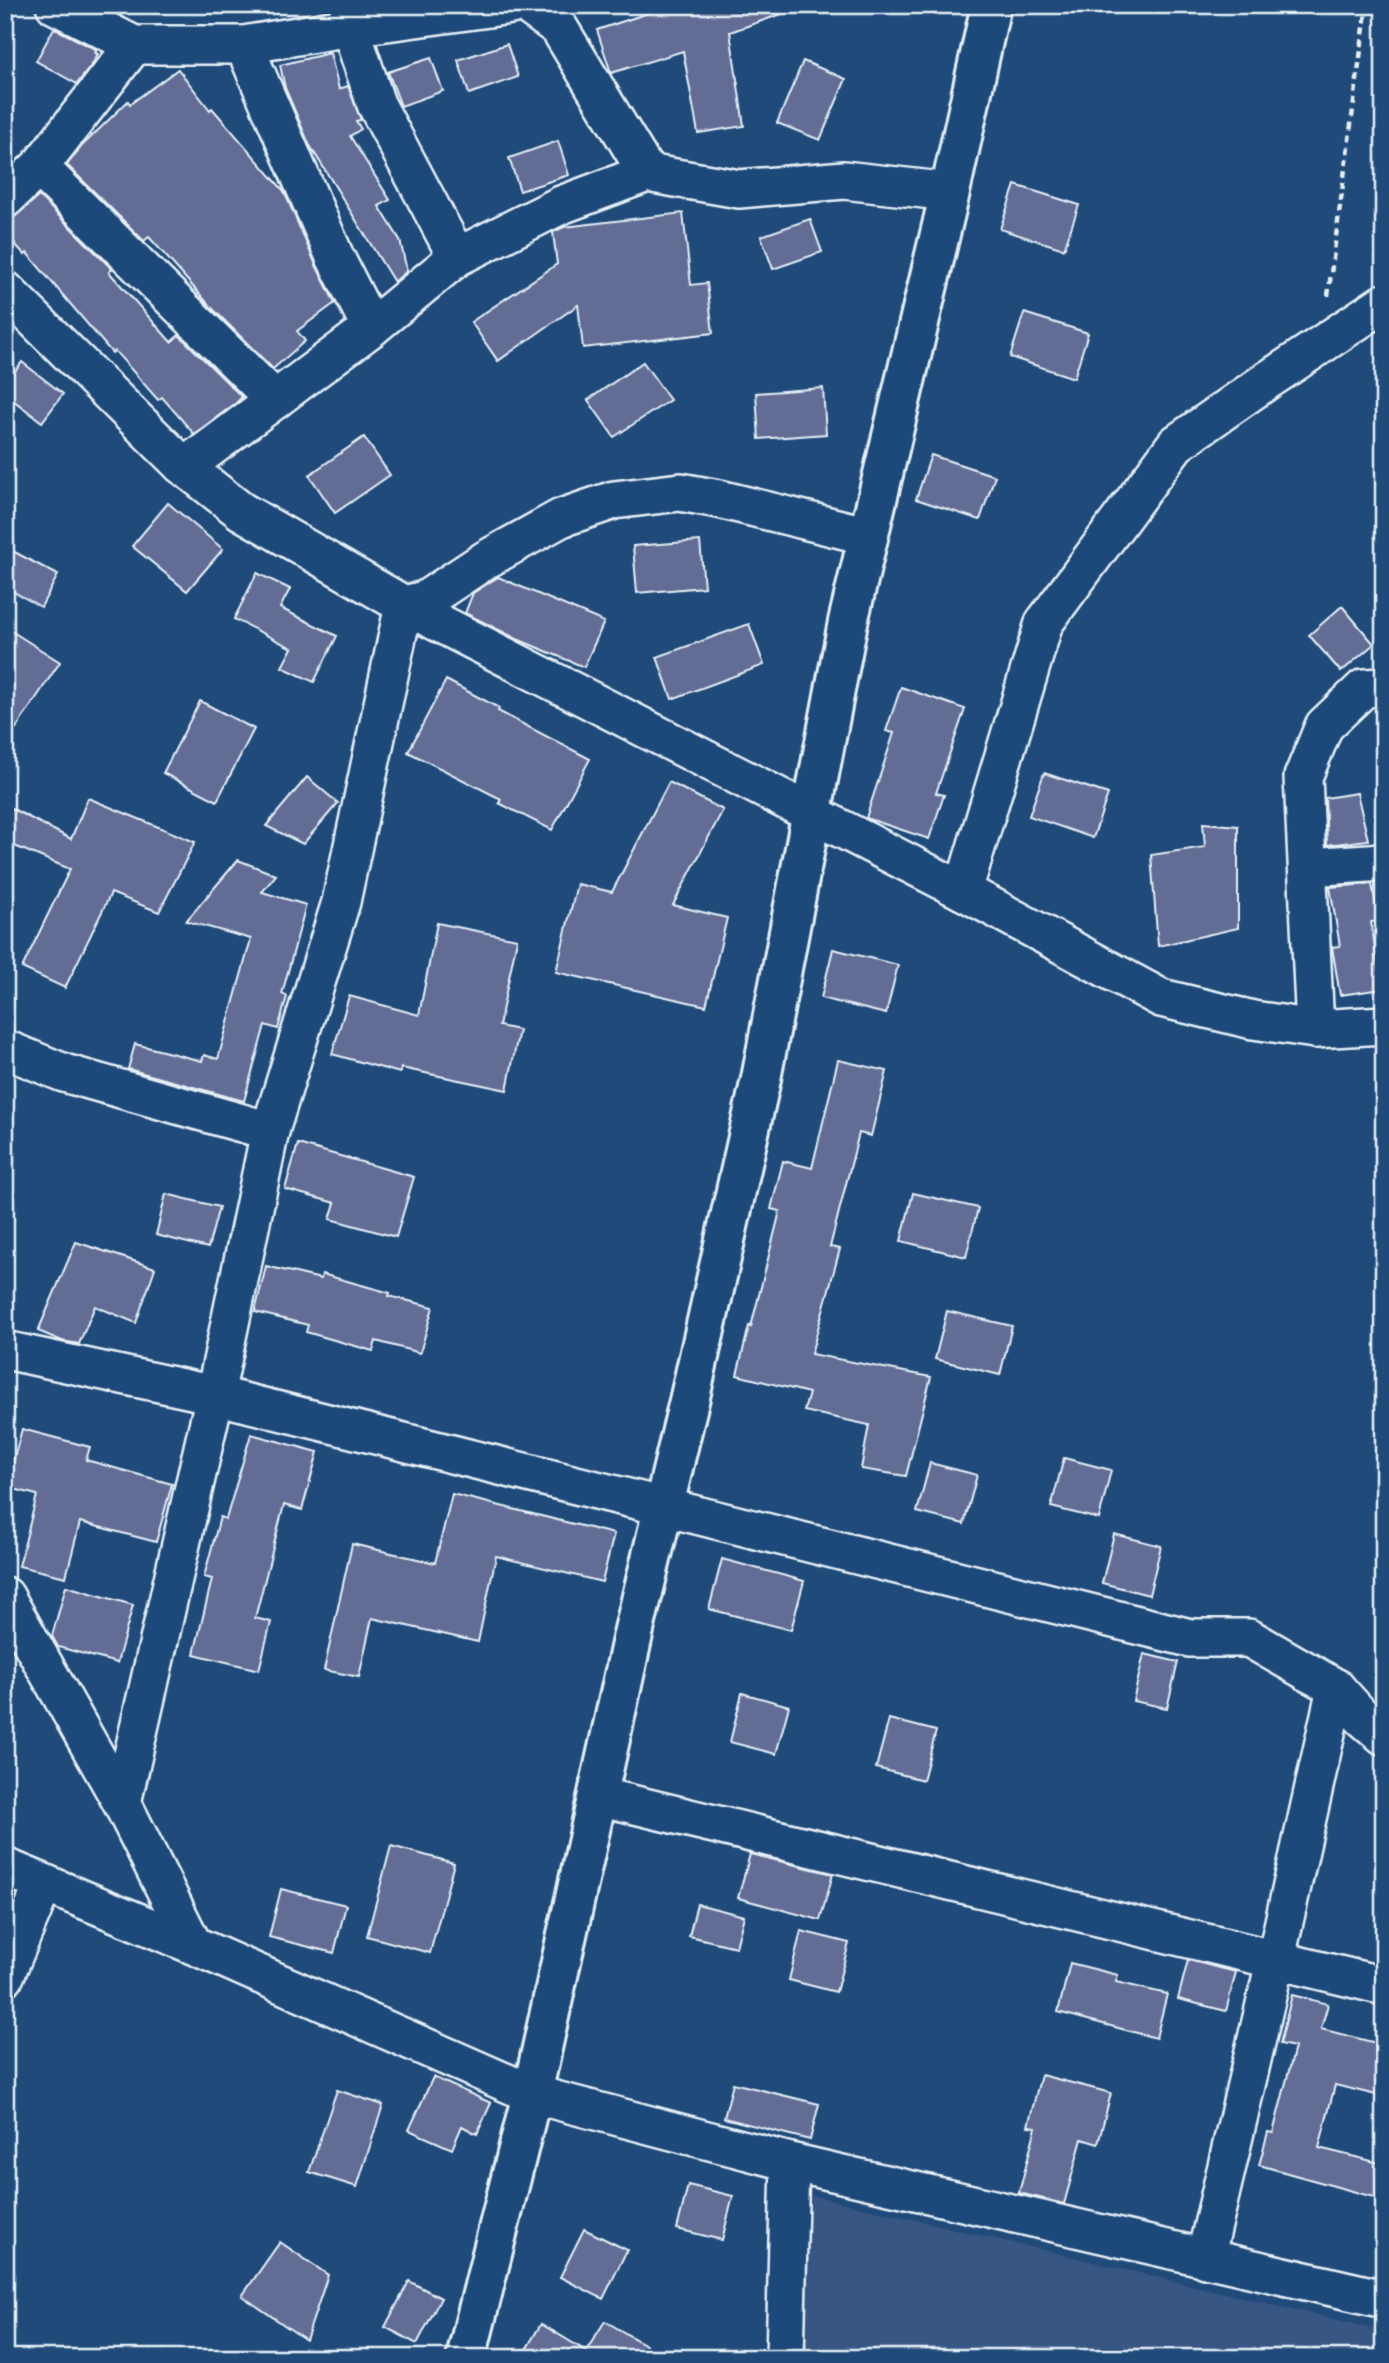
<svg xmlns="http://www.w3.org/2000/svg" width="1389" height="2363" font-family="Itim,sans-serif">
  <style>
    .built { fill: #375784 }
    .building { fill: #626c95; stroke: #e8f1f8; stroke-width: 2 }
    .lines { fill: none; stroke-linecap: round; stroke-linejoin: round }
    .minor-casing { stroke: #e8f1f8; stroke-width: 42 }
    .tertiary-casing { stroke: #e8f1f8; stroke-width: 44 }
    .path { stroke: #e8f1f8; stroke-width: 4.5; stroke-dasharray: 7 5; stroke-linecap: butt }
    .minor { stroke: #1f4a7a; stroke-width: 37 }
    .tertiary { stroke: #1f4a7a; stroke-width: 38 }
  </style>
  <rect width="100%" height="100%" fill="#1f4a7a"/>
  <filter id="ink" filterUnits="userSpaceOnUse"><feTurbulence type="fractalNoise" baseFrequency=".0143" numOctaves="2"/><feDisplacementMap in="SourceGraphic" scale="14" xChannelSelector="R" yChannelSelector="G"/><feConvolveMatrix kernelMatrix="1 2 1 2 8 2 1 2 1" color-interpolation-filters="sRGB"/></filter>
  <g filter="url(#ink)">
    <path class="built" d="M 811,2195 L 1384,2331 L 1384,2358 L 805,2358 Z"/>
    <g class="building">
      <path d="M 672,5 L 792,5 L 793,10 L 730,32 L 744,126 L 698,133 L 683,51 L 611,73 L 597,30 Z"/>
      <path d="M 54,28 L 97,50 L 95,53 L 98,54 L 93,63 L 77,84 L 36,61 Z"/>
      <path d="M 507,44 L 518,77 L 469,94 L 458,60 Z"/>
      <path d="M 330,53 L 339,89 L 348,86 L 361,120 L 356,121 L 361,129 L 350,136 L 390,200 L 379,206 L 400,240 L 407,271 L 394,282 L 309,144 L 285,88 L 280,65 Z"/>
      <path d="M 431,58 L 443,91 L 401,106 L 388,72 Z"/>
      <path d="M 803,61 L 846,79 L 820,140 L 777,123 Z"/>
      <path d="M 178,69 L 210,110 L 212,108 L 284,191 L 316,265 L 335,303 L 297,331 L 305,341 L 273,369 L 211,307 L 149,237 L 144,241 L 67,165 L 82,146 L 128,101 L 130,104 Z"/>
      <path d="M 558,141 L 569,175 L 520,191 L 509,158 Z"/>
      <path d="M 1015,185 L 1079,205 L 1064,249 L 1000,229 Z"/>
      <path d="M 39,196 L 112,269 L 109,272 L 171,342 L 179,335 L 242,397 L 236,403 L 194,434 L 162,397 L 158,400 L 115,351 L 112,353 L 27,253 L 25,255 L 5,233 L 5,225 Z"/>
      <path d="M 683,213 L 691,285 L 707,283 L 713,333 L 583,348 L 578,305 L 498,361 L 471,322 L 557,264 L 553,232 L 564,227 Z"/>
      <path d="M 810,219 L 822,252 L 773,269 L 761,236 Z"/>
      <path d="M 1024,313 L 1088,333 L 1074,378 L 1010,357 Z"/>
      <path d="M 22,362 L 63,394 L 42,422 L 5,394 L 5,385 Z"/>
      <path d="M 643,362 L 670,400 L 614,437 L 588,400 Z"/>
      <path d="M 823,388 L 826,434 L 759,439 L 756,393 Z"/>
      <path d="M 364,437 L 390,475 L 335,513 L 309,475 Z"/>
      <path d="M 931,455 L 995,476 L 980,520 L 916,499 Z"/>
      <path d="M 168,503 L 223,549 L 187,591 L 132,546 Z"/>
      <path d="M 700,541 L 704,587 L 637,593 L 633,546 Z"/>
      <path d="M 5,547 L 58,575 L 41,607 L 5,587 Z"/>
      <path d="M 257,573 L 290,589 L 280,608 L 337,636 L 314,682 L 282,667 L 292,648 L 234,619 Z"/>
      <path d="M 498,577 L 604,622 L 584,667 L 517,639 L 465,613 L 473,593 Z"/>
      <path d="M 1342,606 L 1374,644 L 1341,672 L 1309,635 Z"/>
      <path d="M 749,624 L 764,665 L 672,699 L 657,657 Z"/>
      <path d="M 5,627 L 60,662 L 5,745 Z"/>
      <path d="M 446,680 L 499,708 L 498,711 L 590,759 L 552,830 L 499,803 L 501,799 L 408,752 Z"/>
      <path d="M 901,687 L 965,709 L 936,793 L 944,795 L 929,839 L 866,818 L 894,733 L 886,731 Z"/>
      <path d="M 200,701 L 254,729 L 217,801 L 163,773 Z"/>
      <path d="M 1044,773 L 1108,794 L 1093,838 L 1029,816 Z"/>
      <path d="M 307,777 L 338,803 L 303,844 L 266,826 Z"/>
      <path d="M 669,782 L 723,810 L 673,905 L 727,918 L 706,1006 L 556,972 L 577,884 L 612,892 Z"/>
      <path d="M 1357,793 L 1368,840 L 1327,845 L 1325,798 Z"/>
      <path d="M 88,798 L 195,842 L 159,912 L 111,893 L 65,988 L 22,968 L 70,869 L 5,842 L 5,805 L 71,839 Z"/>
      <path d="M 1203,823 L 1238,826 L 1238,928 L 1158,946 L 1151,855 L 1205,847 Z"/>
      <path d="M 238,860 L 276,875 L 262,892 L 306,905 L 282,994 L 287,996 L 278,1029 L 265,1025 L 244,1101 L 128,1069 L 135,1044 L 202,1061 L 204,1055 L 218,1059 L 251,939 L 186,921 Z"/>
      <path d="M 1372,884 L 1379,921 L 1371,922 L 1382,989 L 1340,995 L 1332,947 L 1340,946 L 1330,887 Z"/>
      <path d="M 437,923 L 517,939 L 499,1026 L 519,1030 L 507,1090 L 401,1068 L 400,1073 L 332,1054 L 349,996 L 419,1015 Z"/>
      <path d="M 833,949 L 898,965 L 886,1014 L 821,998 Z"/>
      <path d="M 838,1060 L 887,1071 L 871,1136 L 859,1133 L 830,1247 L 840,1249 L 811,1354 L 931,1377 L 906,1476 L 861,1469 L 869,1425 L 804,1411 L 809,1393 L 737,1375 L 749,1326 L 751,1327 L 780,1211 L 771,1209 L 783,1161 L 812,1168 Z"/>
      <path d="M 298,1144 L 414,1177 L 396,1237 L 330,1219 L 335,1203 L 285,1189 Z"/>
      <path d="M 913,1193 L 978,1208 L 966,1257 L 901,1241 Z"/>
      <path d="M 166,1194 L 219,1207 L 208,1248 L 156,1235 Z"/>
      <path d="M 76,1242 L 155,1268 L 136,1323 L 95,1306 L 79,1344 L 62,1341 L 38,1331 Z"/>
      <path d="M 266,1266 L 321,1279 L 322,1274 L 390,1293 L 389,1296 L 433,1307 L 420,1353 L 376,1341 L 373,1351 L 306,1332 L 308,1325 L 255,1312 Z"/>
      <path d="M 947,1311 L 1012,1326 L 1000,1375 L 935,1359 Z"/>
      <path d="M 22,1429 L 90,1447 L 86,1460 L 172,1484 L 156,1542 L 80,1522 L 66,1577 L 19,1566 L 37,1495 L 6,1487 Z"/>
      <path d="M 251,1434 L 318,1452 L 302,1510 L 284,1505 L 255,1618 L 271,1622 L 259,1670 L 194,1654 L 212,1579 L 204,1577 L 220,1517 L 226,1519 Z"/>
      <path d="M 1064,1458 L 1111,1470 L 1099,1519 L 1051,1507 Z"/>
      <path d="M 930,1463 L 977,1475 L 964,1524 L 917,1512 Z"/>
      <path d="M 452,1494 L 614,1534 L 602,1582 L 496,1556 L 478,1642 L 372,1618 L 359,1677 L 324,1670 L 352,1544 L 435,1563 Z"/>
      <path d="M 1114,1534 L 1161,1546 L 1149,1595 L 1102,1583 Z"/>
      <path d="M 722,1559 L 804,1581 L 791,1630 L 709,1609 Z"/>
      <path d="M 66,1586 L 133,1605 L 117,1663 L 58,1647 L 52,1636 Z"/>
      <path d="M 1144,1654 L 1178,1662 L 1167,1708 L 1133,1701 Z"/>
      <path d="M 742,1693 L 789,1706 L 776,1754 L 730,1742 Z"/>
      <path d="M 889,1719 L 936,1731 L 923,1780 L 876,1768 Z"/>
      <path d="M 391,1846 L 454,1863 L 430,1953 L 367,1936 Z"/>
      <path d="M 750,1854 L 833,1874 L 820,1920 L 738,1898 Z"/>
      <path d="M 281,1889 L 346,1905 L 334,1953 L 269,1937 Z"/>
      <path d="M 697,1904 L 744,1916 L 736,1947 L 689,1936 Z"/>
      <path d="M 801,1931 L 849,1943 L 836,1992 L 789,1980 Z"/>
      <path d="M 1188,1960 L 1236,1972 L 1226,2011 L 1178,1999 Z"/>
      <path d="M 1070,1963 L 1118,1975 L 1116,1982 L 1167,1994 L 1156,2038 L 1058,2012 Z"/>
      <path d="M 1292,1995 L 1328,2004 L 1321,2029 L 1384,2045 L 1384,2097 L 1335,2085 L 1319,2148 L 1384,2164 L 1384,2200 L 1259,2165 L 1268,2132 L 1273,2133 L 1295,2047 L 1280,2044 Z"/>
      <path d="M 1041,2075 L 1111,2093 L 1098,2144 L 1082,2139 L 1064,2204 L 1019,2193 L 1036,2127 L 1028,2126 Z"/>
      <path d="M 433,2077 L 491,2103 L 477,2134 L 462,2126 L 452,2149 L 409,2130 Z"/>
      <path d="M 733,2083 L 819,2104 L 810,2140 L 724,2118 Z"/>
      <path d="M 337,2090 L 383,2105 L 357,2187 L 309,2172 Z"/>
      <path d="M 688,2185 L 733,2196 L 722,2240 L 677,2229 Z"/>
      <path d="M 584,2229 L 627,2250 L 603,2299 L 560,2277 Z"/>
      <path d="M 280,2242 L 328,2275 L 306,2340 L 242,2296 Z"/>
      <path d="M 409,2281 L 441,2298 L 417,2344 L 385,2327 Z"/>
      <path d="M 605,2321 L 667,2358 L 521,2358 L 541,2324 L 586,2351 Z"/>
    </g>
    <g class="lines">
      <defs>
        <g id="minor">
          <path d="M 55,5 L 134,45 L 244,45 L 350,27 L 511,5"/>
          <path d="M 349,5 L 350,27 L 376,104 L 457,257"/>
          <path d="M 527,5 L 559,28 L 647,173"/>
          <path d="M 244,45 L 335,257 L 371,328"/>
          <path d="M 39,167 L 275,400"/>
          <path d="M 5,199 L 39,167 L 134,45"/>
          <path d="M 5,290 L 182,465 L 241,511 L 404,605 L 963,891 L 1161,998 L 1253,1020 L 1315,1029 L 1384,1025"/>
          <path d="M 182,465 L 205,452 L 371,328 L 457,257 L 561,205 L 647,173 L 739,189 L 844,180 L 950,192"/>
          <path d="M 1308,867 L 1384,862"/>
          <path d="M 963,891 L 1044,623 L 1176,444 L 1265,382 L 1384,303"/>
          <path d="M 1315,1029 L 1303,777 L 1324,726 L 1364,688 L 1384,687"/>
          <path d="M 5,1049 L 64,1073 L 270,1131"/>
          <path d="M 5,1350 L 215,1395 L 1190,1638 L 1249,1638 L 1336,1688 L 1363,1718 L 1384,1736"/>
          <path d="M 5,1596 L 122,1803 L 193,1945"/>
          <path d="M 598,1796 L 1384,1986"/>
          <path d="M 122,1803 L 215,1395 L 270,1131 L 341,902 L 404,605 L 425,600 L 487,559 L 561,518 L 614,500 L 680,492 L 719,499 L 869,536"/>
          <path d="M 5,1867 L 193,1945 L 532,2094 L 790,2162 L 1384,2299"/>
          <path d="M 5,1976 L 44,1883"/>
          <path d="M 1205,2259 L 1276,1958 L 1336,1688"/>
          <path d="M 785,2358 L 790,2162"/>
        </g>
        <path id="tertiary" d="M 466,2358 L 532,2094 L 634,1630 L 690,1397 L 761,1079 L 848,622 L 950,192 L 991,5"/>
      </defs>
      <use href="#minor" class="minor-casing"/>
      <use href="#tertiary" class="tertiary-casing"/>
      <path class="path" d="M 1328,296 L 1367,5"/>
      <use href="#minor" class="minor"/>
      <use href="#tertiary" class="tertiary"/>
    </g>
  </g>
  <rect width="1389" height="2363" fill="none" stroke="#1f4a7a" stroke-width="28"/>
  <rect x="14" y="14" width="1361" height="2335" fill="none" stroke="#e8f1f8" stroke-width="2.5" filter="url(#ink)"/>
</svg>
